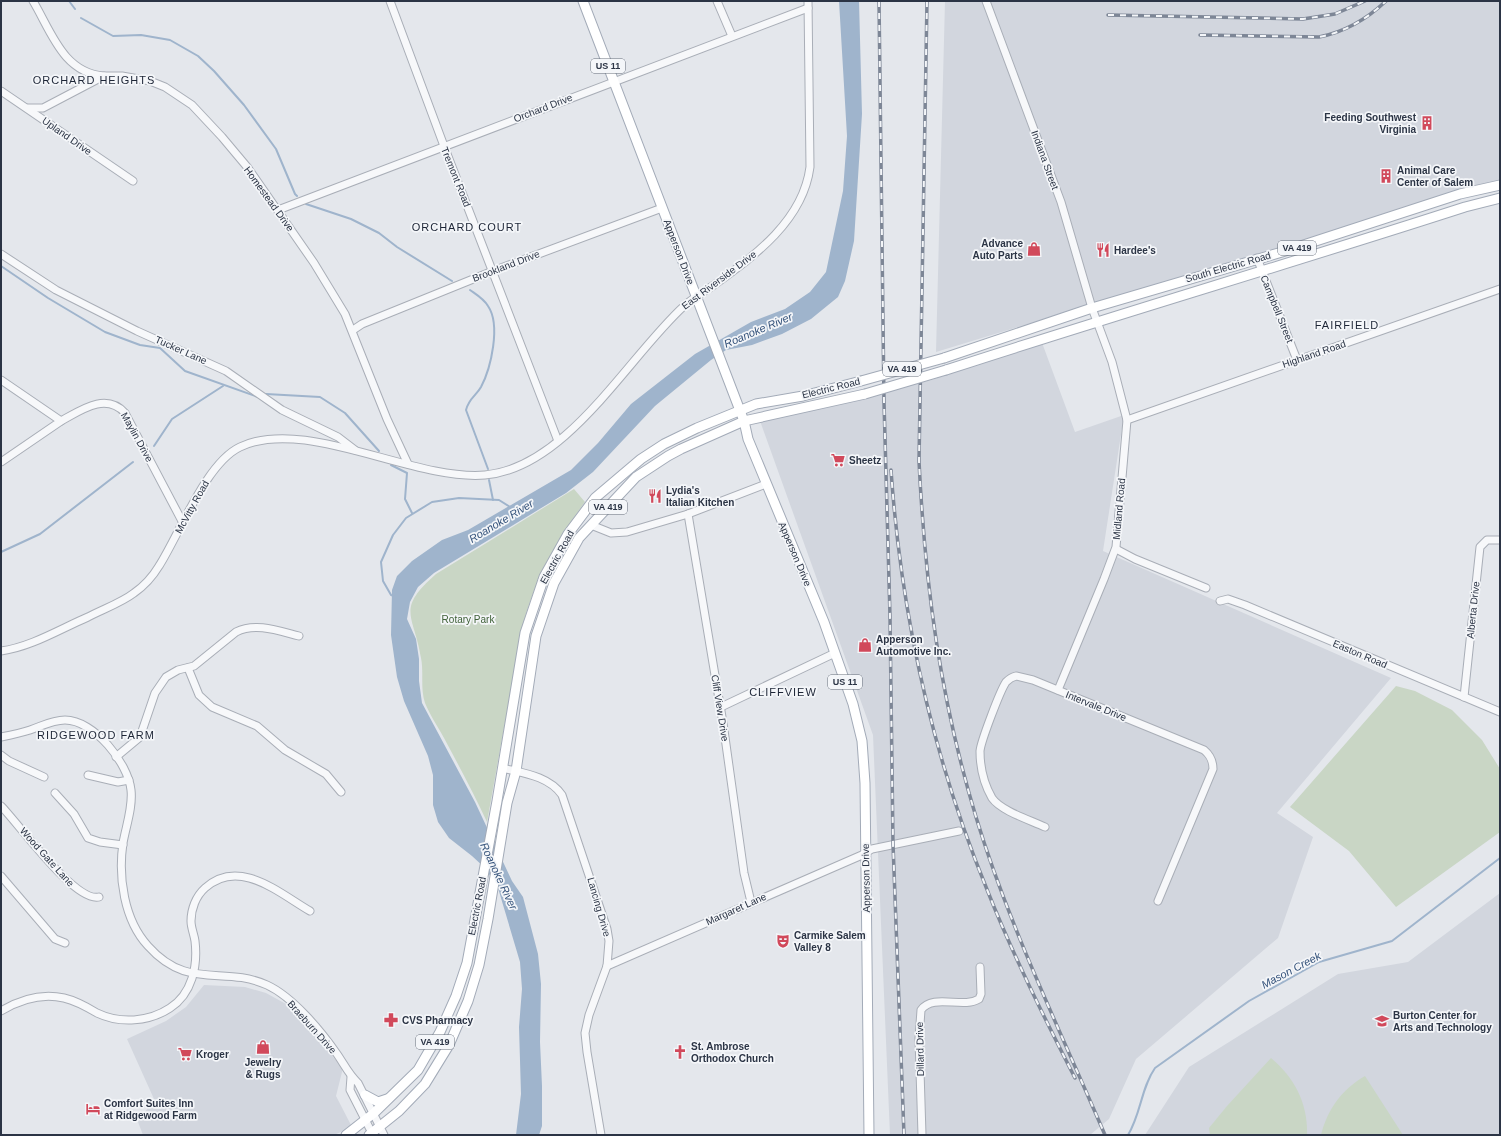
<svg xmlns="http://www.w3.org/2000/svg" width="1501" height="1136" font-family="Arial,sans-serif">
  <style>
    .built { fill: #d2d6de }
    .green { fill: #c9d6c5 }
    .water { fill: #9fb4cc }
    .lines { fill: none; stroke-linecap: round; stroke-linejoin: round }
    .stream { stroke: #9fb4cc; stroke-width: 2 }
    .minor-casing { stroke: #a9aeb7; stroke-width: 9 }
    .major-casing { stroke: #a3abb8; stroke-width: 11 }
    .minor { stroke: #f7f8fa; stroke-width: 7 }
    .major { stroke: #fff; stroke-width: 9 }
    .rail-casing { stroke: #7d8696; stroke-width: 3.5 }
    .rail { stroke: #f4f6f9; stroke-width: 2; stroke-dasharray: 6; stroke-linecap: butt }
    .major-bridge-casing { stroke: #a3abb8; stroke-width: 11; stroke-linecap: butt }
    .major-bridge { stroke: #fff; stroke-width: 9 }
    .labels { text-anchor: middle; dominant-baseline: central; stroke-width: 3.5; stroke-linejoin: round; paint-order: stroke }
    .shield { fill: #f4f6f9; stroke: #676e7b; stroke-width: 1 }
    .shield-label { font-size: 9px; font-weight: bold; fill: #2b3445 }
    .street-label { font-size: 10px; fill: #2b3445; stroke: #f4f6f9 }
    .poi-label { font-size: 10px; font-weight: bold; fill: #2b3445; stroke: #f4f6f9; text-anchor: start }
    .park-label { font-size: 10px; fill: #3f6138; stroke: #f4f6f9 }
    .neighbourhood-label { font-size: 11px; letter-spacing: 1px; fill: #1d2536; stroke: #f4f6f9 }
    .water-label { font-size: 11px; font-style: italic; fill: #34527a; stroke: #f4f6f9 }
  </style>
  <rect width="100%" height="100%" fill="#e4e7ec"/>
  <g class="built">
    <path d="M 945,1 L 1500,1 L 1500,183 L 1479,186 L 936,352 Z"/>
    <path d="M 1041,340 L 1075,432 L 1124,415 L 1103,551 L 1391,678 L 1277,813 L 1313,837 L 1278,938 L 1136,1059 L 1109,1119 L 1090,1135 L 890,1135 L 873,735 L 760,421 L 932,380 Z"/>
    <path d="M 1500,893 L 1500,1135 L 1145,1135 L 1189,1067 L 1338,974 L 1408,962 Z"/>
    <path d="M 204,985 L 245,987 L 266,993 L 286,1004 L 343,1068 L 336,1096 L 352,1127 L 334,1135 L 143,1135 L 138,1122 L 154,1099 L 127,1039 L 166,1021 L 186,1007 Z"/>
  </g>
  <g class="green">
    <path d="M 574,489 L 585,502 C 555,543 535,579 522,628 L 487,822 C 474,794 459,766 444,738 C 438,727 430,715 425,703 C 420,688 424,673 421,658 C 414,614 395,610 436,574 Z"/>
    <path d="M 1396,686 L 1415,691 L 1452,710 L 1482,740 L 1500,769 L 1500,832 L 1396,907 L 1349,851 L 1290,807 Z"/>
    <path d="M 1271,1058 C 1295,1078 1308,1104 1307,1135 L 1210,1135 L 1209,1128 L 1227,1106 Z"/>
    <path d="M 1365,1076 L 1403,1135 L 1321,1135 C 1327,1110 1342,1089 1365,1076 Z"/>
  </g>
  <path class="water" d="M 839,1 L 859,1 L 862,114 L 856,209 L 854,241 L 845,281 L 838,297 L 811,319 L 782,334 L 752,345 L 726,350 L 711,360 L 655,406 L 593,472 L 566,493 L 434,573 L 418,587 L 410,602 L 407,619 L 416,639 L 419,659 L 419,681 L 422,703 L 475,802 L 512,881 L 523,897 L 538,954 L 541,984 L 540,1042 L 542,1086 L 542,1126 L 539,1135 L 516,1135 L 521,1094 L 519,1027 L 522,989 L 520,962 L 498,888 L 485,868 L 472,856 L 449,838 L 438,822 L 433,805 L 433,775 L 428,756 L 404,701 L 397,677 L 391,635 L 392,590 L 397,576 L 412,561 L 442,540 L 468,530 L 571,470 L 598,443 L 631,404 L 695,354 L 751,322 L 785,309 L 810,292 L 826,272 L 843,191 L 847,136 Z"/>
  <g class="lines">
    <g class="stream">
      <path d="M 69,1 L 75,9"/>
      <path d="M 81,18 L 113,36 L 141,35 L 170,40 L 198,56 L 214,71 L 244,105 L 276,149 L 295,194 L 297,196"/>
      <path d="M 306,204 L 351,219 L 379,233 L 397,247 L 452,281"/>
      <path d="M 1,266 L 48,298 L 105,332 L 140,345 L 160,348 L 185,371 L 258,397"/>
      <path d="M 470,290 C 477,295 484,299 488,306 C 501,325 491,368 481,387 C 476,396 469,398 466,410 L 488,469"/>
      <path d="M 266,394 L 320,397 L 345,413 L 379,451"/>
      <path d="M 154,446 L 172,419 L 223,386"/>
      <path d="M 391,465 L 407,473 L 405,499 L 412,513"/>
      <path d="M 489,480 L 493,500"/>
      <path d="M 1,552 L 40,534 L 133,462"/>
      <path d="M 394,596 L 391,595 L 383,581 L 381,562 L 393,535 L 406,518 L 432,502 L 459,498 L 499,500 L 510,507"/>
      <path d="M 1128,1135 C 1141,1114 1141,1088 1155,1068 L 1249,1001 L 1319,962 L 1392,941 L 1500,858"/>
    </g>
    <defs>
      <g id="minor">
        <path d="M 33,1 C 51,31 63,73 104,76"/>
        <path d="M 390,1 L 444,146 L 558,441"/>
        <path d="M 717,1 L 732,36"/>
        <path d="M 986,1 L 1061,202 L 1092,308 L 1112,362 L 1127,420 L 1116,547 L 1104,579 L 1058,690"/>
        <path d="M 1,91 L 133,181"/>
        <path d="M 28,108 L 43,108 L 104,76 L 122,76 L 150,81 L 165,87 L 192,105 L 222,137 L 248,168 L 314,263 L 345,314 L 387,419 L 408,464"/>
        <path d="M 278,210 L 808,8"/>
        <path d="M 1,254 L 56,290 L 137,331 L 226,371 L 282,410 L 338,437 L 355,450"/>
        <path d="M 1257,258 L 1297,360"/>
        <path d="M 353,330 L 362,324 L 493,271 L 662,208"/>
        <path d="M 1,380 L 61,421 L 1,462"/>
        <path d="M 1127,420 L 1500,289"/>
        <path d="M 61,421 C 81,410 106,392 125,413 L 183,523"/>
        <path d="M 688,514 L 723,723 L 744,873 L 751,902"/>
        <path d="M 591,525 L 611,533 L 627,532 L 688,514 L 766,484"/>
        <path d="M 1116,549 L 1135,559 L 1206,588"/>
        <path d="M 1220,601 L 1228,599 L 1245,605 L 1500,712"/>
        <path d="M 1,651 C 31,647 60,629 88,617 C 103,609 121,603 134,593 C 144,586 153,576 159,566 C 180,533 206,463 240,447 C 305,416 412,481 485,475 C 567,468 628,357 684,306 C 693,298 704,292 714,285 C 754,256 803,221 810,167 L 808,1"/>
        <path d="M 188,668 L 199,695 L 212,707 L 257,726 L 285,750 L 326,774 L 341,792"/>
        <path d="M 1464,697 L 1480,547 L 1487,540 L 1500,540"/>
        <path d="M 721,707 L 835,653"/>
        <path d="M 1,737 C 11,735 21,733 30,730 C 42,726 52,720 65,720 C 94,720 128,763 131,790 C 133,807 126,826 123,843 C 118,877 124,920 148,946 C 188,991 223,965 267,985 C 293,997 321,1031 337,1054 C 344,1064 349,1075 358,1083 L 384,1135"/>
        <path d="M 1,755 L 9,761 L 44,777"/>
        <path d="M 116,757 L 140,737 L 155,693 L 166,677 L 178,670 L 194,666 L 236,632 C 256,622 279,631 299,636"/>
        <path d="M 502,768 C 523,773 549,776 562,795 L 607,929 L 609,941 L 607,966 L 589,1015 L 585,1033 L 587,1052 L 601,1135"/>
        <path d="M 88,775 L 118,782 L 129,780"/>
        <path d="M 55,793 L 74,814 L 88,838 L 100,842 L 123,845"/>
        <path d="M 1,806 C 19,824 75,903 99,897"/>
        <path d="M 1045,827 C 1030,820 1001,811 992,798 C 984,784 980,767 980,751 C 981,741 1000,691 1006,682 C 1009,679 1012,677 1016,676 L 1033,680 L 1204,750 C 1210,755 1213,760 1213,769 L 1158,901"/>
        <path d="M 1,876 L 55,939 L 65,943"/>
        <path d="M 607,966 L 862,855 L 872,849 L 959,831"/>
        <path d="M 1,1011 C 21,999 42,993 64,998 C 77,1001 87,1007 97,1013 C 120,1024 149,1022 170,1008 C 192,994 198,966 195,941 C 194,934 191,928 191,921 C 191,909 196,896 205,888 C 239,857 279,893 310,911"/>
        <path d="M 351,1077 L 350,1090 L 373,1135"/>
        <path d="M 922,1135 L 919,1038 L 921,1010 C 933,993 963,1009 979,999 L 981,994 L 980,967"/>
      </g>
      <g id="major">
        <path d="M 583,1 L 744,421 L 748,439 L 824,622 L 853,704 L 862,741 L 865,783 L 869,1135"/>
        <path d="M 944,358 L 1092,308 L 1282,252 L 1460,194 L 1500,185"/>
        <path d="M 946,370 C 1118,314 1292,263 1465,207 L 1500,198"/>
        <path d="M 365,1095 L 378,1102 L 387,1099"/>
        <path d="M 346,1135 L 374,1113 L 418,1070 L 440,1032 L 456,996 L 467,963 L 497,801 L 525,633 L 544,577 L 568,534 L 595,498 L 641,459 L 664,444 L 697,428 L 756,404 L 803,396 L 861,381"/>
        <path d="M 369,1135 L 399,1111 L 425,1084 L 449,1045 L 468,1001 L 479,965 L 488,919 L 507,803 L 516,771 L 536,636 L 554,583 L 579,538 L 636,477 L 668,456 L 681,449 L 744,421 L 865,394"/>
      </g>
    </defs>
    <use href="#minor" class="minor-casing"/>
    <use href="#major" class="major-casing"/>
    <use href="#minor" class="minor"/>
    <use href="#major" class="major"/>
    <defs>
      <g id="rail">
        <path d="M 879,1 L 884,402 L 890,616 L 893,844 L 904,1135"/>
        <path d="M 927,1 L 919,461 C 925,585 940,698 976,817 C 1009,926 1060,1030 1105,1135"/>
        <path d="M 1108,15 L 1303,19 L 1335,14 L 1365,1"/>
        <path d="M 1200,35 L 1319,37 C 1345,32 1367,19 1386,1"/>
        <path d="M 891,470 C 901,614 933,758 988,892 C 1013,955 1044,1017 1075,1078"/>
      </g>
    </defs>
    <use href="#rail" class="rail-casing"/>
    <use href="#rail" class="rail"/>
    <defs>
      <g id="major-bridge">
        <path d="M 861,381 L 944,358"/>
        <path d="M 865,394 L 946,370"/>
      </g>
    </defs>
    <use href="#major-bridge" class="major-bridge-casing"/>
    <use href="#major-bridge" class="major-bridge"/>
  </g>
  <defs>
    <symbol id="building-bare" viewBox="-9 -9 18 18"><path d="M-4-6H4V6H1V3H-1V6H-4ZM-2.5-4.3h1.7v1.8h-1.7ZM.8-4.3h1.7v1.8H.8ZM-2.5-1h1.7V.8h-1.7ZM.8-1h1.7V.8H.8Z" fill="#d1495b" stroke="#f4f6f9" stroke-width="2.5" paint-order="stroke"/></symbol>
    <symbol id="shop-bare" viewBox="-9 -9 18 18"><path d="M-5-2.5h2.3a2.7 3.5 0 0 1 5.4 0H5L5.5 6h-11ZM-1.5-2.5h3a1.5 2.3 0 0 0-3 0Z" fill="#d1495b" stroke="#f4f6f9" stroke-width="2.5" paint-order="stroke"/></symbol>
    <symbol id="restaurant-bare" viewBox="-9 -9 18 18"><path d="M-5-6h1v4h1v-4h1v4h1v-4h1v5L-1.5 .5V6h-2V.5L-5-1ZM5-6V6H3V1.5H1.5Q1.5-4 5-6Z" fill="#d1495b" stroke="#f4f6f9" stroke-width="2.5" paint-order="stroke"/></symbol>
    <symbol id="supermarket-bare" viewBox="-9 -9 18 18"><path d="M-6-5.5h2.5l.6 2H6L4.5 2H-2.5L-4.4-4H-6ZM-1.5 3.2a1.3 1.3 0 1 0 .1 0ZM3 3.2a1.3 1.3 0 1 0 .1 0Z" fill="#d1495b" stroke="#f4f6f9" stroke-width="2.5" paint-order="stroke"/></symbol>
    <symbol id="theatre-bare" viewBox="-9 -9 18 18"><path d="M-5-5.5Q0-4 5-5.5V0Q5 5 0 6Q-5 5-5 0ZM-3.3-2.5H-1v1.5H-3.3ZM1-2.5H3.3v1.5H1ZM-2.8 1Q0 5.5 2.8 1Z" fill="#d1495b" stroke="#f4f6f9" stroke-width="2.5" paint-order="stroke"/></symbol>
    <symbol id="pharmacy-bare" viewBox="-9 -9 18 18"><path d="M-2-6h4v4h4v4h-4v4h-4v-4h-4v-4h4Z" fill="#d1495b" stroke="#f4f6f9" stroke-width="2.5" paint-order="stroke"/></symbol>
    <symbol id="school-bare" viewBox="-9 -9 18 18"><path d="M0-5L7-2L0 1L-7-2ZM-4 1L0 2.5L4 1V4Q0 6-4 4Z" fill="#d1495b" stroke="#f4f6f9" stroke-width="2.5" paint-order="stroke"/></symbol>
    <symbol id="church-bare" viewBox="-9 -9 18 18"><path d="M-1.2-6h2.4v3.5h3.3v2.4h-3.3V6h-2.4V-.1h-3.3v-2.4h3.3Z" fill="#d1495b" stroke="#f4f6f9" stroke-width="2.5" paint-order="stroke"/></symbol>
    <symbol id="hotel-bare" viewBox="-9 -9 18 18"><path d="M-6-4.5h1.5V1H6V5H4.5V3h-9V5H-6ZM-4 0a1.8 1.8 0 1 1 3.6 0ZM.5 0V-2.5h3Q6-2.5 6 0Z" fill="#d1495b" stroke="#f4f6f9" stroke-width="2.5" paint-order="stroke"/></symbol>
  </defs>
  <g fill-rule="evenodd">
    <use href="#building-bare" x="1417" y="113" width="20" height="20"/>
    <use href="#building-bare" x="1376" y="166" width="20" height="20"/>
    <use href="#shop-bare" x="1024" y="239" width="20" height="20"/>
    <use href="#restaurant-bare" x="1093" y="240" width="20" height="20"/>
    <use href="#supermarket-bare" x="828" y="450" width="20" height="20"/>
    <use href="#restaurant-bare" x="645" y="486" width="20" height="20"/>
    <use href="#shop-bare" x="855" y="635" width="20" height="20"/>
    <use href="#theatre-bare" x="773" y="931" width="20" height="20"/>
    <use href="#pharmacy-bare" x="381" y="1010" width="20" height="20"/>
    <use href="#school-bare" x="1372" y="1011" width="20" height="20"/>
    <use href="#shop-bare" x="253" y="1037" width="20" height="20"/>
    <use href="#church-bare" x="670" y="1042" width="20" height="20"/>
    <use href="#supermarket-bare" x="175" y="1044" width="20" height="20"/>
    <use href="#hotel-bare" x="83" y="1099" width="20" height="20"/>
  </g>
  <g class="labels">
    <g class="shield">
      <rect x="591" y="59" width="34" height="14" rx="3"/>
      <rect x="1278" y="241" width="38" height="14" rx="3"/>
      <rect x="883" y="362" width="38" height="14" rx="3"/>
      <rect x="589" y="500" width="38" height="14" rx="3"/>
      <rect x="828" y="675" width="34" height="14" rx="3"/>
      <rect x="416" y="1035" width="38" height="14" rx="3"/>
    </g>
    <g class="shield-label">
      <text x="608" y="66">US 11</text>
      <text x="1297" y="248">VA 419</text>
      <text x="902" y="369">VA 419</text>
      <text x="608" y="507">VA 419</text>
      <text x="845" y="682">US 11</text>
      <text x="435" y="1042">VA 419</text>
    </g>
    <g class="street-label">
      <text transform="translate(543 108) rotate(-21)">Orchard Drive</text>
      <text transform="translate(67 136) rotate(35)">Upland Drive</text>
      <text transform="translate(1045 160) rotate(70)">Indiana Street</text>
      <text transform="translate(456 177) rotate(68)">Tremont Road</text>
      <text transform="translate(269 199) rotate(54)">Homestead Drive</text>
      <text transform="translate(679 252) rotate(69)">Apperson Drive</text>
      <text transform="translate(506 266) rotate(-21)">Brookland Drive</text>
      <text transform="translate(1228 267) rotate(-16)">South Electric Road</text>
      <text transform="translate(719 280) rotate(-37)">East Riverside Drive</text>
      <text transform="translate(1277 309) rotate(68)">Campbell Street</text>
      <text transform="translate(181 350) rotate(24)">Tucker Lane</text>
      <text transform="translate(1314 354) rotate(-19)">Highland Road</text>
      <text transform="translate(831 388) rotate(-14)">Electric Road</text>
      <text transform="translate(137 437) rotate(61)">Maylin Drive</text>
      <text transform="translate(192 507) rotate(-61)">McVitty Road</text>
      <text transform="translate(1119 509) rotate(-85)">Midland Road</text>
      <text transform="translate(795 554) rotate(67)">Apperson Drive</text>
      <text transform="translate(557 557) rotate(-61)">Electric Road</text>
      <text transform="translate(1473 610) rotate(-84)">Alberta Drive</text>
      <text transform="translate(1360 654) rotate(23)">Easton Road</text>
      <text transform="translate(1096 706) rotate(22)">Intervale Drive</text>
      <text transform="translate(720 708) rotate(81)">Cliff View Drive</text>
      <text transform="translate(47 857) rotate(48)">Wood Gate Lane</text>
      <text transform="translate(866 878) rotate(-91)">Apperson Drive</text>
      <text transform="translate(477 906) rotate(-79)">Electric Road</text>
      <text transform="translate(599 907) rotate(74)">Lancing Drive</text>
      <text transform="translate(736 909) rotate(-24)">Margaret Lane</text>
      <text transform="translate(312 1027) rotate(48)">Braeburn Drive</text>
      <text transform="translate(920 1049) rotate(-91)">Dillard Drive</text>
    </g>
    <g class="poi-label">
      <text x="1416" y="117" text-anchor="end">Feeding Southwest<tspan x="1416" dy="12">Virginia</tspan></text>
      <text x="1397" y="170">Animal Care<tspan x="1397" dy="12">Center of Salem</tspan></text>
      <text x="1023" y="243" text-anchor="end">Advance<tspan x="1023" dy="12">Auto Parts</tspan></text>
      <text x="1114" y="250">Hardee's</text>
      <text x="849" y="460">Sheetz</text>
      <text x="666" y="490">Lydia's<tspan x="666" dy="12">Italian Kitchen</tspan></text>
      <text x="876" y="639">Apperson<tspan x="876" dy="12">Automotive Inc.</tspan></text>
      <text x="794" y="935">Carmike Salem<tspan x="794" dy="12">Valley 8</tspan></text>
      <text x="1393" y="1015">Burton Center for<tspan x="1393" dy="12">Arts and Technology</tspan></text>
      <text x="402" y="1020">CVS Pharmacy</text>
      <text x="691" y="1046">St. Ambrose<tspan x="691" dy="12">Orthodox Church</tspan></text>
      <text x="196" y="1054">Kroger</text>
      <text x="263" y="1062" text-anchor="middle">Jewelry<tspan x="263" dy="12">&amp; Rugs</tspan></text>
      <text x="104" y="1103">Comfort Suites Inn<tspan x="104" dy="12">at Ridgewood Farm</tspan></text>
    </g>
    <g class="park-label">
      <text x="468" y="619">Rotary Park</text>
    </g>
    <g class="neighbourhood-label">
      <text x="94" y="80">ORCHARD HEIGHTS</text>
      <text x="467" y="227">ORCHARD COURT</text>
      <text x="1347" y="325">FAIRFIELD</text>
      <text x="783" y="692">CLIFFVIEW</text>
      <text x="96" y="735">RIDGEWOOD FARM</text>
    </g>
    <g class="water-label">
      <text transform="translate(758 330) rotate(-23)">Roanoke River</text>
      <text transform="translate(501 521) rotate(-31)">Roanoke River</text>
      <text transform="translate(499 876) rotate(65)">Roanoke River</text>
      <text transform="translate(1291 970) rotate(-28)">Mason Creek</text>
    </g>
  </g>
  <rect width="1501" height="1136" fill="none" stroke="#2b3445" stroke-width="4"/>
</svg>
